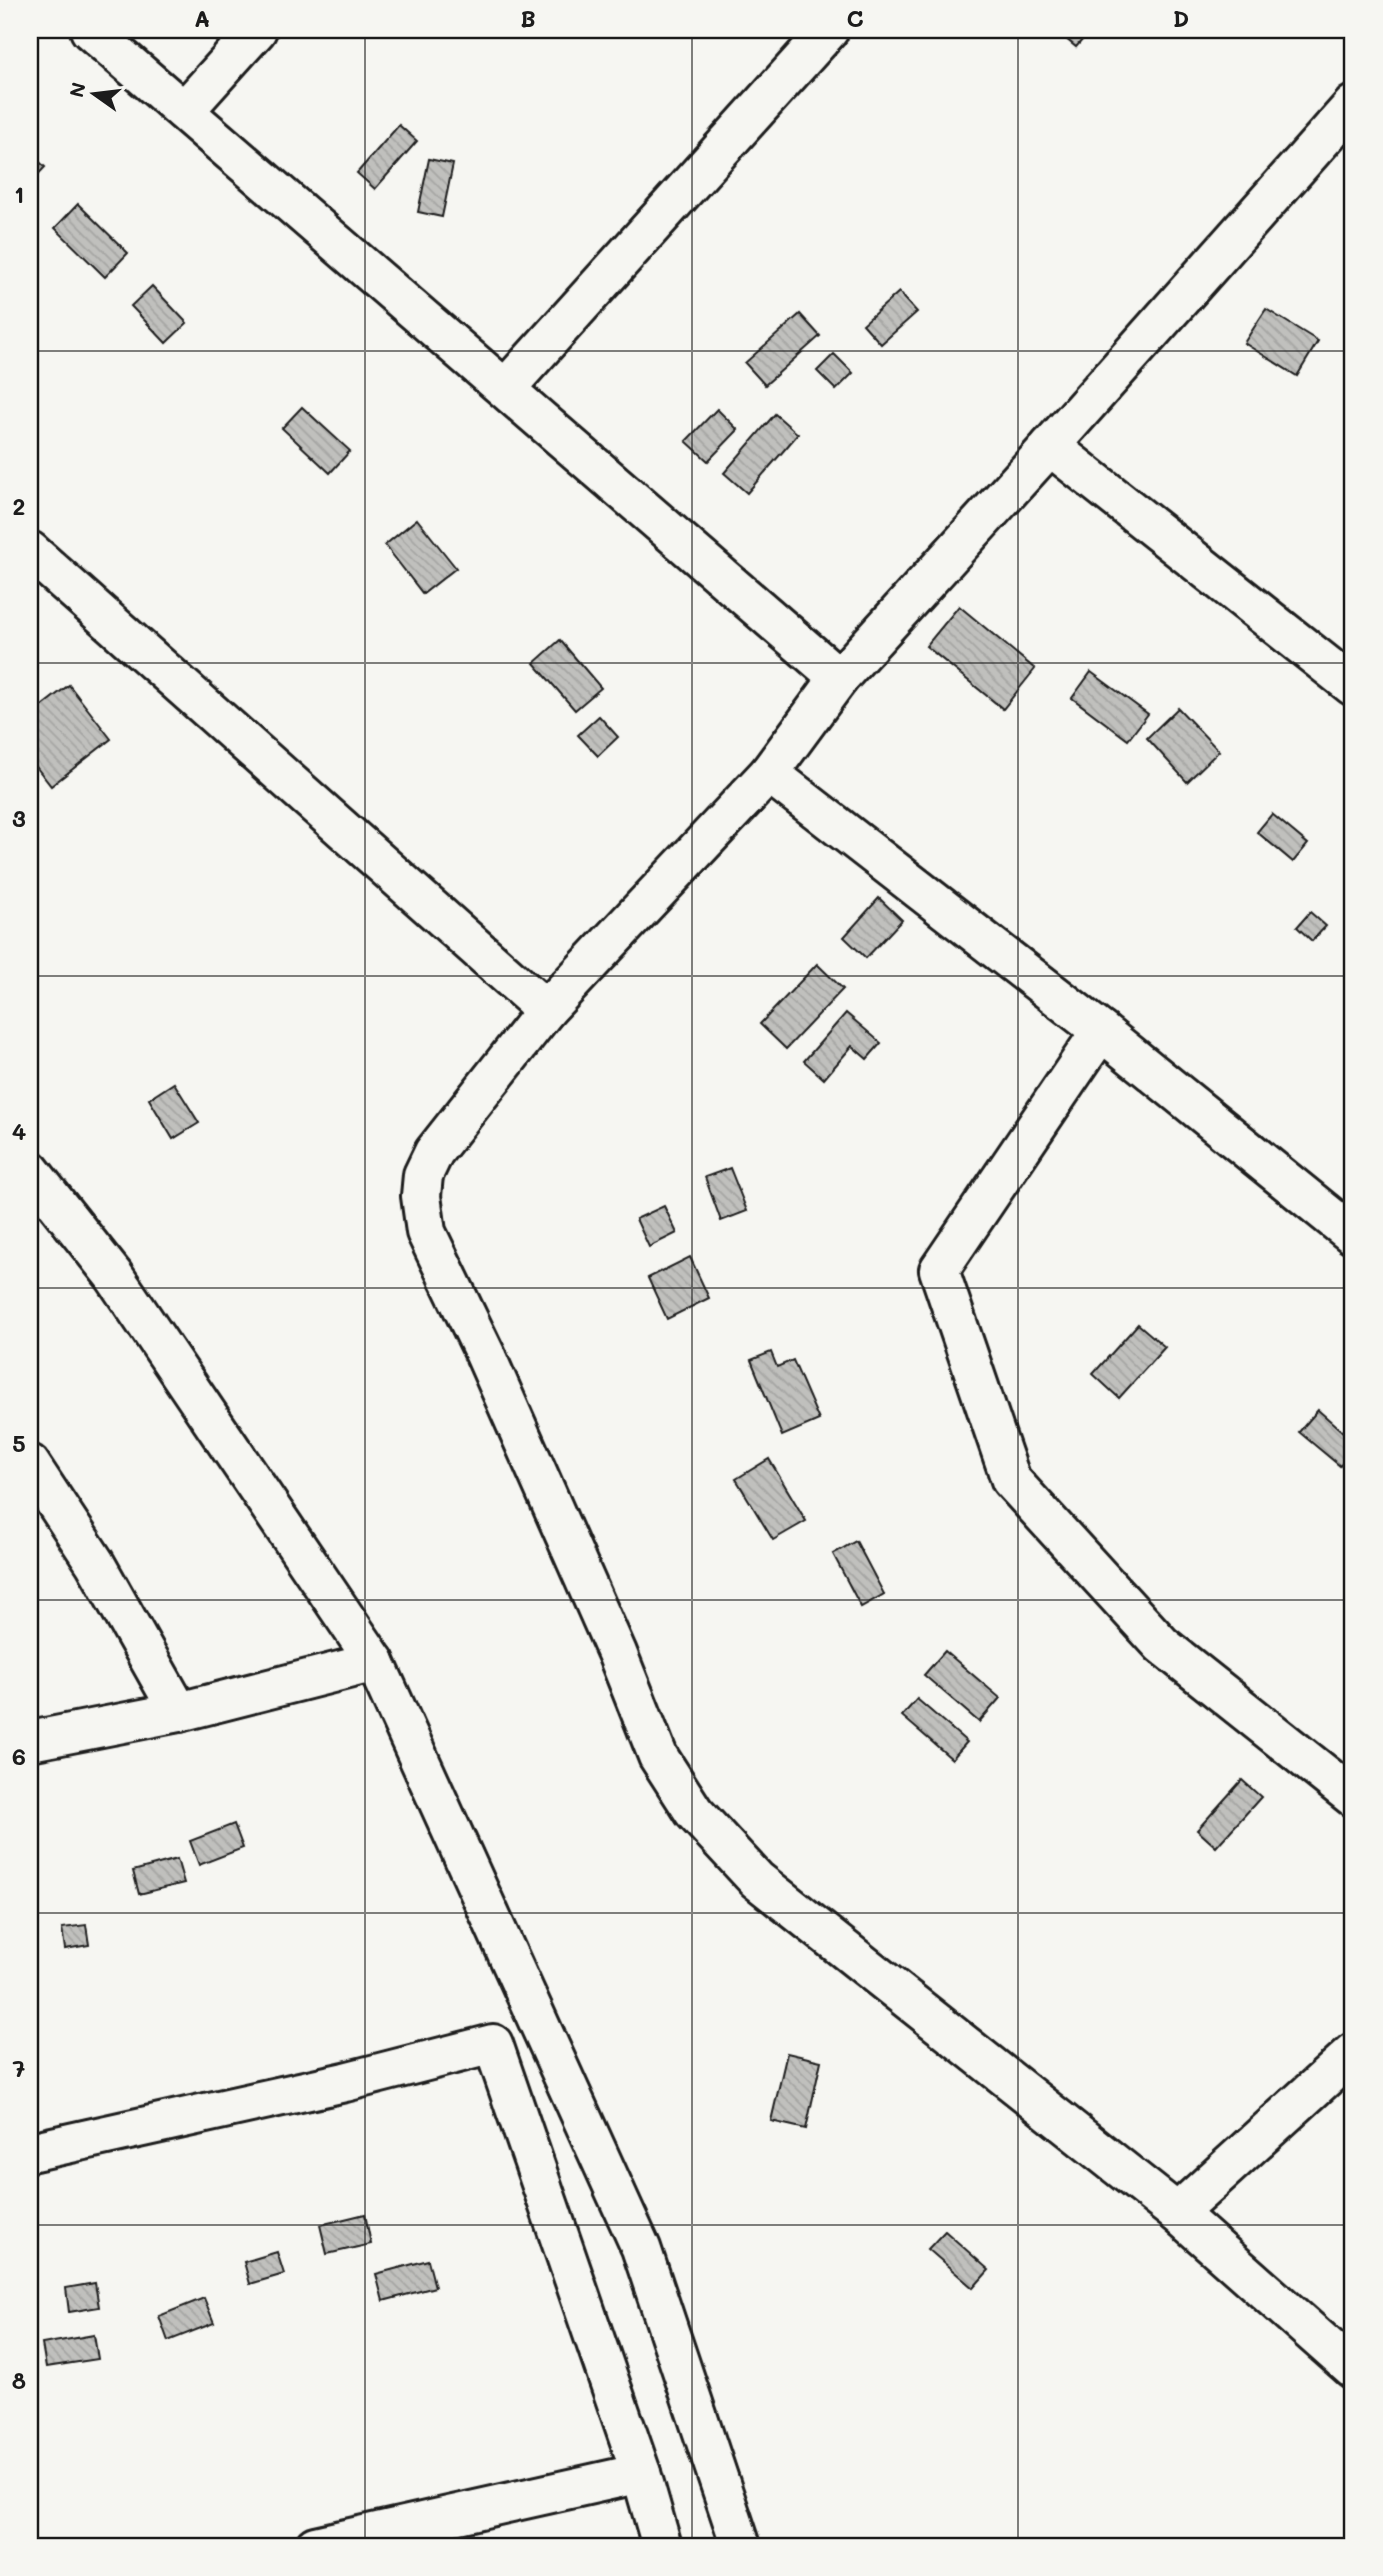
<svg xmlns="http://www.w3.org/2000/svg" width="1383" height="2576" font-family="Mali,sans-serif">
  <style>
    .building { fill: url(#building-back-hatch); stroke: #1c1c1c; stroke-width: 2 }
    .lines { fill: none; stroke-linecap: round; stroke-linejoin: round }
    .street-casing { stroke: #1c1c1c; stroke-width: 44 }
    .secondary-casing { stroke: #1c1c1c; stroke-width: 44 }
    .street { stroke: #f6f6f2; stroke-width: 38 }
    .secondary { stroke: #f6f6f2; stroke-width: 38 }
    .grid { fill: none; stroke: #1c1c1c; stroke-width: 2; stroke-opacity: 0.55 }
    .neatline { fill: none; stroke: #1c1c1c; stroke-width: 2.5 }
    .grid-label { font-size: 23px; text-anchor: middle; font-weight: bold; fill: #1c1c1c }
  </style>
  <defs>
    <pattern id="building-back-hatch" width="6" height="6" patternUnits="userSpaceOnUse" patternTransform="scale(1.75)"><rect width="6" height="6" fill="#c0c0bd"/><path d="M-1 5l2 2M0 0l6 6M5-1l2 2" fill="none" stroke="#a4a4a2"/></pattern>
  </defs>
  <rect width="100%" height="100%" fill="#f6f6f2"/>
  <filter id="ink" filterUnits="userSpaceOnUse"><feTurbulence type="fractalNoise" baseFrequency=".0143" numOctaves="2"/><feDisplacementMap in="SourceGraphic" scale="14" xChannelSelector="R" yChannelSelector="G"/><feConvolveMatrix kernelMatrix="1 2 1 2 8 2 1 2 1" color-interpolation-filters="sRGB"/></filter>
  <g filter="url(#ink)">
    <g class="building">
      <path d="M 1055,30 L 1091,30 L 1076,47 Z"/>
      <path d="M 399,125 L 417,141 L 375,189 L 357,173 Z"/>
      <path d="M 30,153 L 45,167 L 30,183 Z"/>
      <path d="M 429,159 L 453,164 L 442,217 L 418,212 Z"/>
      <path d="M 78,204 L 128,253 L 105,277 L 55,228 Z"/>
      <path d="M 152,286 L 187,323 L 166,343 L 131,306 Z"/>
      <path d="M 899,292 L 917,312 L 881,344 L 863,324 Z"/>
      <path d="M 1266,309 L 1318,341 L 1297,376 L 1244,343 Z"/>
      <path d="M 800,314 L 820,336 L 765,385 L 745,363 Z"/>
      <path d="M 834,354 L 853,373 L 836,390 L 817,371 Z"/>
      <path d="M 302,407 L 350,451 L 330,473 L 282,428 Z"/>
      <path d="M 717,409 L 738,430 L 708,461 L 686,441 Z"/>
      <path d="M 775,414 L 798,434 L 747,493 L 724,473 Z"/>
      <path d="M 417,519 L 456,568 L 423,594 L 385,545 Z"/>
      <path d="M 959,606 L 1035,669 L 1003,709 L 926,646 Z"/>
      <path d="M 560,640 L 601,688 L 575,710 L 534,663 Z"/>
      <path d="M 1091,672 L 1148,714 L 1128,740 L 1072,698 Z"/>
      <path d="M 69,685 L 111,739 L 51,786 L 30,759 L 30,715 Z"/>
      <path d="M 1178,708 L 1219,751 L 1187,782 L 1147,738 Z"/>
      <path d="M 599,716 L 618,737 L 598,756 L 578,735 Z"/>
      <path d="M 1272,814 L 1308,844 L 1293,862 L 1257,832 Z"/>
      <path d="M 879,898 L 902,920 L 866,958 L 844,937 Z"/>
      <path d="M 1310,912 L 1326,926 L 1312,941 L 1297,927 Z"/>
      <path d="M 817,964 L 843,989 L 786,1049 L 760,1024 Z"/>
      <path d="M 846,1013 L 881,1043 L 867,1059 L 852,1046 L 824,1079 L 804,1061 Z"/>
      <path d="M 174,1083 L 199,1123 L 173,1139 L 149,1099 Z"/>
      <path d="M 730,1168 L 747,1211 L 721,1221 L 705,1177 Z"/>
      <path d="M 664,1206 L 677,1233 L 649,1247 L 636,1219 Z"/>
      <path d="M 690,1257 L 709,1298 L 667,1319 L 648,1278 Z"/>
      <path d="M 1138,1324 L 1165,1347 L 1119,1398 L 1093,1374 Z"/>
      <path d="M 771,1352 L 777,1367 L 793,1360 L 819,1420 L 782,1436 L 751,1360 Z"/>
      <path d="M 1318,1410 L 1353,1441 L 1353,1450 L 1340,1466 L 1299,1432 Z"/>
      <path d="M 769,1459 L 806,1521 L 773,1540 L 736,1479 Z"/>
      <path d="M 856,1541 L 884,1594 L 861,1607 L 833,1554 Z"/>
      <path d="M 945,1651 L 1000,1698 L 979,1722 L 924,1675 Z"/>
      <path d="M 917,1699 L 967,1742 L 952,1759 L 902,1716 Z"/>
      <path d="M 1242,1780 L 1261,1797 L 1216,1847 L 1197,1830 Z"/>
      <path d="M 234,1824 L 243,1848 L 199,1865 L 190,1841 Z"/>
      <path d="M 177,1859 L 184,1883 L 139,1894 L 133,1871 Z"/>
      <path d="M 86,1925 L 89,1945 L 65,1949 L 62,1928 Z"/>
      <path d="M 787,2053 L 821,2061 L 806,2129 L 771,2121 Z"/>
      <path d="M 365,2214 L 371,2244 L 327,2254 L 320,2225 Z"/>
      <path d="M 945,2231 L 989,2270 L 973,2288 L 928,2249 Z"/>
      <path d="M 277,2252 L 284,2274 L 250,2284 L 244,2262 Z"/>
      <path d="M 428,2260 L 435,2287 L 383,2301 L 376,2274 Z"/>
      <path d="M 95,2283 L 99,2307 L 69,2312 L 66,2288 Z"/>
      <path d="M 204,2298 L 214,2323 L 168,2341 L 159,2316 Z"/>
      <path d="M 94,2335 L 98,2359 L 46,2367 L 42,2344 Z"/>
    </g>
    <g class="lines">
      <defs>
        <g id="street">
          <path d="M 90,30 L 839,678"/>
          <path d="M 1353,105 L 1050,446 L 839,678 L 769,773 L 546,1010 L 434,1152 L 423,1175 L 421,1196 L 426,1232 L 485,1354 L 617,1653 L 658,1756 L 694,1812 L 757,1880 L 1177,2213 L 1353,2369"/>
          <path d="M 184,111 L 257,30"/>
          <path d="M 506,388 L 829,30"/>
          <path d="M 1050,446 L 1353,686"/>
          <path d="M 30,551 L 546,1010"/>
          <path d="M 769,773 L 1101,1031 L 1353,1235"/>
          <path d="M 1101,1031 L 939,1270 L 1011,1480 L 1162,1645 L 1353,1797"/>
          <path d="M 30,1464 L 95,1563 L 179,1712"/>
          <path d="M 30,1741 L 179,1712 L 375,1662"/>
          <path d="M 30,2152 L 345,2082 L 493,2044 L 641,2473 L 662,2546"/>
          <path d="M 1177,2213 L 1353,2053"/>
          <path d="M 315,2546 L 641,2473"/>
        </g>
        <path id="secondary" d="M 30,1170 L 114,1276 L 375,1662 L 641,2248 L 741,2546"/>
      </defs>
      <use href="#street" class="street-casing"/>
      <use href="#secondary" class="secondary-casing"/>
      <use href="#street" class="street"/>
      <use href="#secondary" class="secondary"/>
    </g>
  </g>
  <path class="grid" d="M 365,30 L 365,2546M 692,30 L 692,2546M 1018,30 L 1018,2546M 30,351 L 1353,351M 30,663 L 1353,663M 30,976 L 1353,976M 30,1288 L 1353,1288M 30,1600 L 1353,1600M 30,1913 L 1353,1913M 30,2225 L 1353,2225"/>
  <rect width="1383" height="2576" fill="none" stroke="#f6f6f2" stroke-width="77"/>
  <g transform="translate(94 94) rotate(284)" stroke="#f6f6f2" stroke-width="5" paint-order="stroke">
  <path d="M0-5L12 26L0 18L-12 26Z" fill="#1c1c1c"/>
  <text y="-10" font-size="19" font-weight="bold" text-anchor="middle" fill="#1c1c1c">N</text>
  </g>
  <rect x="38" y="38" width="1306" height="2500" class="neatline"/>
  <g class="grid-label">
    <text x="202" y="27">A</text>
    <text x="528" y="27">B</text>
    <text x="855" y="27">C</text>
    <text x="1181" y="27">D</text>
    <text x="19" y="203">1</text>
    <text x="19" y="515">2</text>
    <text x="19" y="827">3</text>
    <text x="19" y="1140">4</text>
    <text x="19" y="1452">5</text>
    <text x="19" y="1765">6</text>
    <text x="19" y="2077">7</text>
    <text x="19" y="2389">8</text>
  </g>
</svg>
